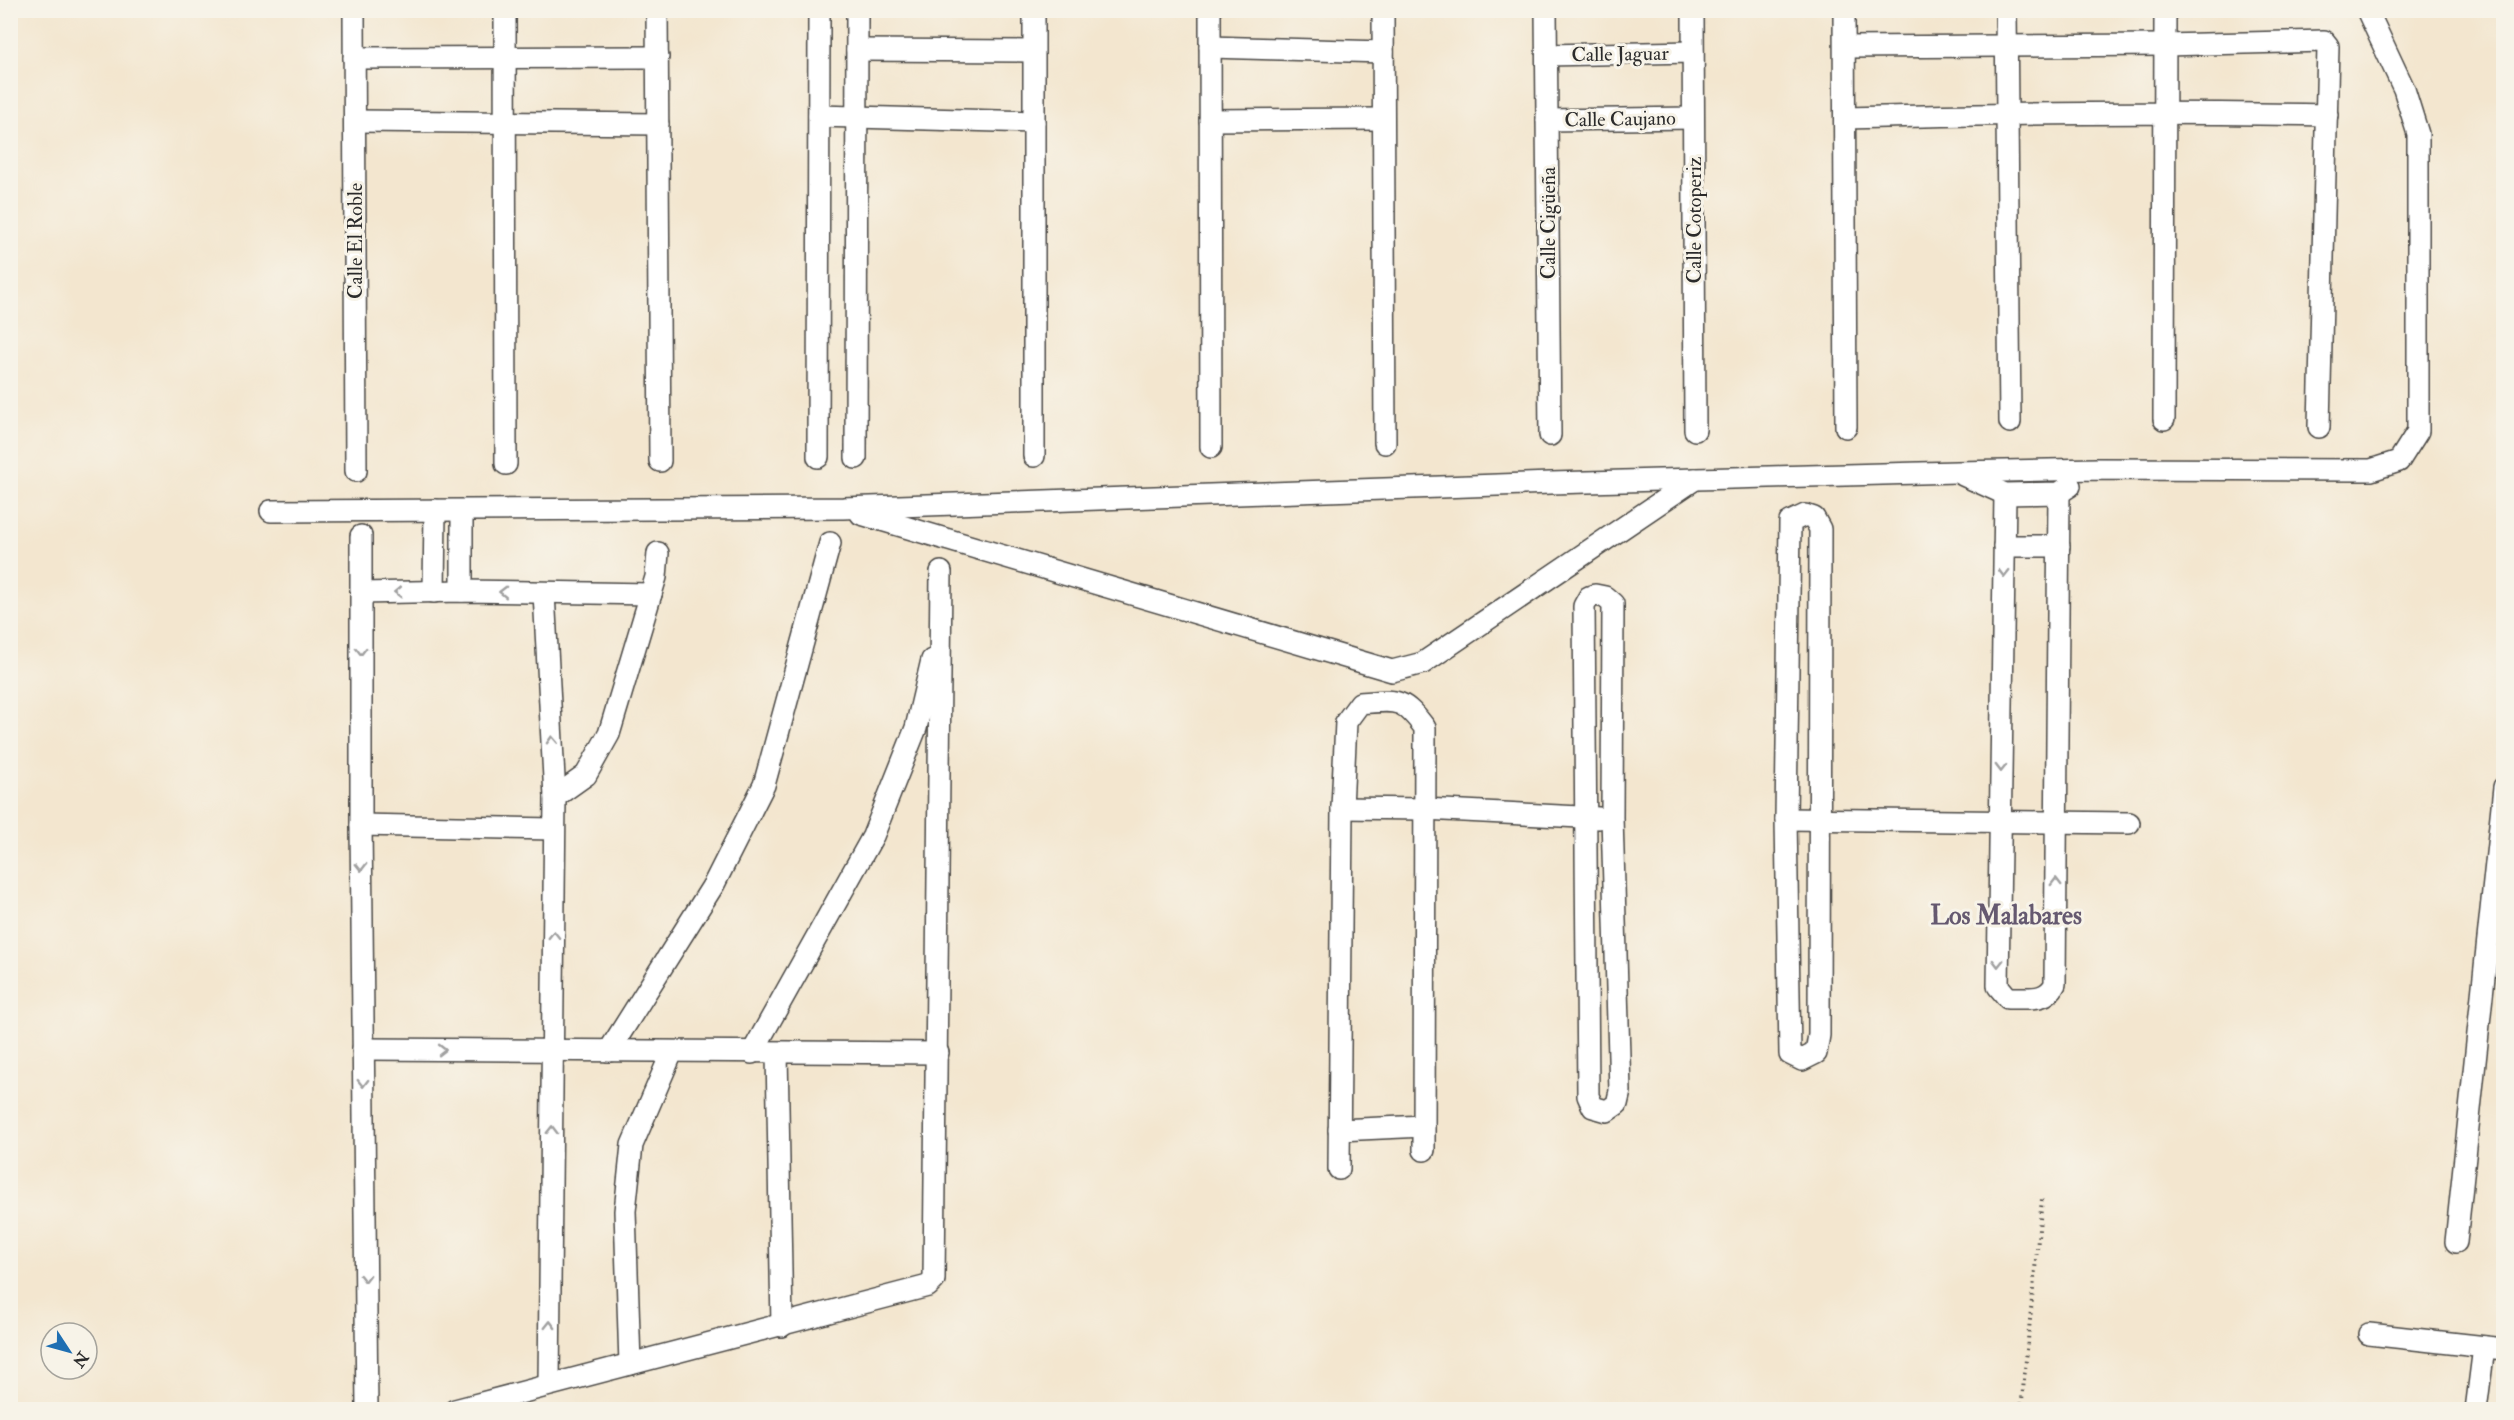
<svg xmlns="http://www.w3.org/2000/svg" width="2514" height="1420" font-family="'IM FELL Double Pica',serif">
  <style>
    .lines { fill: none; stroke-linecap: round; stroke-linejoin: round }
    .minor-casing { stroke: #494744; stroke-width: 24 }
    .path { stroke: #494744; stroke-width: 4; stroke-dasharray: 1.5 4.5; stroke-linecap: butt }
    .minor { stroke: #fff; stroke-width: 21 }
    .oneway { stroke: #a0a0a0 }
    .labels { text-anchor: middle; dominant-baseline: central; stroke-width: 6; stroke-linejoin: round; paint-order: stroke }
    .street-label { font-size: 20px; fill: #2b2b2b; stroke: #f7f3e8 }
    .district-label { font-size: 26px; font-weight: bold; fill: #655970; stroke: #f7f3e8 }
  </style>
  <rect width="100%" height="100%" fill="#f7f3e8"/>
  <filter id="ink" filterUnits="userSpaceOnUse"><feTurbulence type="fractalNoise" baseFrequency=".0167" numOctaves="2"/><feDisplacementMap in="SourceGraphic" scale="12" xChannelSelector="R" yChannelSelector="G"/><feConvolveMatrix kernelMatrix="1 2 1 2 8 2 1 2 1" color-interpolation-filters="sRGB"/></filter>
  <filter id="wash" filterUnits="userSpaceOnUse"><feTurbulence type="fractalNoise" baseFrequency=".008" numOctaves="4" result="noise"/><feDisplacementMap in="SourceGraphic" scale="24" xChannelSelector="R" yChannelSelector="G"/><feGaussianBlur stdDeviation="1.35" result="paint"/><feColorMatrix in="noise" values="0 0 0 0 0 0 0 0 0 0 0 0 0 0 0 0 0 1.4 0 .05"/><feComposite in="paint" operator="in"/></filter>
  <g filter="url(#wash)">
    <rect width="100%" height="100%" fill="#f3e6cf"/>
  </g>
  <g filter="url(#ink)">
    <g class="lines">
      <defs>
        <g id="minor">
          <path d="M 354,10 L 356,471"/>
          <path d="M 505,10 L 506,464"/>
          <path d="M 657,10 L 660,461"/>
          <path d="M 1034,10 L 1034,456"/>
          <path d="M 1210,10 L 1211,447"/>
          <path d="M 1383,10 L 1385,443"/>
          <path d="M 1546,10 L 1550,435"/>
          <path d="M 1693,10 L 1695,430"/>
          <path d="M 1844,10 L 1846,427"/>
          <path d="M 2006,10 L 2010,422"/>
          <path d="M 1210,47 L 1383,52"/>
          <path d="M 1845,47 L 2165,45 L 2324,41 L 2328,46 L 2319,427"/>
          <path d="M 857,50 L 1033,51"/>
          <path d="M 1547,55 L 1693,52"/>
          <path d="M 354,58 L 658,57"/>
          <path d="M 819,116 L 1034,122"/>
          <path d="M 1846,118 C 2006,113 2167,112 2327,115"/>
          <path d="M 1210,120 L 1383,119"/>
          <path d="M 1547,120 L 1693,118"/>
          <path d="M 355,121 L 658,124"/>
          <path d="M 2164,419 L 2165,10"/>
          <path d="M 818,457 L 819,10"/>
          <path d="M 856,458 L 857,10"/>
          <path d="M 1963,475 L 2005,494 L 2059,493 L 2070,486"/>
          <path d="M 2005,494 L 1998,986 L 2008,998 C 2026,997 2046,1003 2055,984 L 2059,493"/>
          <path d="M 271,511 L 843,508 L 1551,483 L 1957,472 L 2097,469 L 2371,470 L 2399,461 L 2418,431 L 2418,134 L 2404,89 L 2367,10"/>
          <path d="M 861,514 L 1392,671 L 1423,663 L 1695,479"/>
          <path d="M 1805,515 L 1814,518 L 1820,529 L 1819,1035 L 1816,1053 L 1802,1060 L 1790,1054 L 1786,819 L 1790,522 Z"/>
          <path d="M 361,536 L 361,825 L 367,1410"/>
          <path d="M 2004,546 L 2059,546"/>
          <path d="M 462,591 L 462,511"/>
          <path d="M 434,592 L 435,510"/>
          <path d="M 361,593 L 462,591 L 651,594"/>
          <path d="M 544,593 L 555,797 L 549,1384"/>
          <path d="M 1595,595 L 1605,597 L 1613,604 L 1612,817 L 1620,1091 L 1617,1104 L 1607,1111 L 1593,1107 L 1588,1096 L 1584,606 L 1589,597 Z"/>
          <path d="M 555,797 L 586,775 L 609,734 L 656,577 L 658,553"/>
          <path d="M 1342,808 L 1424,809 L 1599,818"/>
          <path d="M 1786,819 L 2129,823"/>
          <path d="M 361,825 L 554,829"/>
          <path d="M 363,1049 L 938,1053"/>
          <path d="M 609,1051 L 714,884 L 764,785 L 830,543"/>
          <path d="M 752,1053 L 873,836 L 916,728 L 932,660"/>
          <path d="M 777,1053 L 782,1326"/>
          <path d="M 1339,1130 L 1424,1126"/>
          <path d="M 1339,1169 L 1342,808 L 1346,722 L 1360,703 C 1397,700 1402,697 1425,728 L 1424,1150"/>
          <path d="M 2456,1242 L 2504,787"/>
          <path d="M 2369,1334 L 2504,1349"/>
          <path d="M 630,1364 L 625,1211 L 632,1145 L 672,1052"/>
          <path d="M 455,1410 L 928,1286 L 934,1280 L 941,572"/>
          <path d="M 2476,1410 L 2484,1347"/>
        </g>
      </defs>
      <use href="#minor" class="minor-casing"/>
      <path class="path" d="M 2021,1410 L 2042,1199"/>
      <use href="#minor" class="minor"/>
    </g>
    <defs><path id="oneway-chevron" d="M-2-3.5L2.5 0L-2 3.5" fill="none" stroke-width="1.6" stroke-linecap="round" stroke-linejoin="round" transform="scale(1.5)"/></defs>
    <g class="oneway">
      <use href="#oneway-chevron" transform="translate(2004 573) rotate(91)"/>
      <use href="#oneway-chevron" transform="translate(398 592) rotate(179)"/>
      <use href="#oneway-chevron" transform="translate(503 592) rotate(-179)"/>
      <use href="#oneway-chevron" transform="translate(361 651) rotate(90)"/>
      <use href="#oneway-chevron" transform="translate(552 740) rotate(-93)"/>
      <use href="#oneway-chevron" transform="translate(2001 768) rotate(91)"/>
      <use href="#oneway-chevron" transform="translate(361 867) rotate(89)"/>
      <use href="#oneway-chevron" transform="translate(2056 882) rotate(-90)"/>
      <use href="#oneway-chevron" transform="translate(554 935) rotate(-90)"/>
      <use href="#oneway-chevron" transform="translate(1998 963) rotate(91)"/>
      <use href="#oneway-chevron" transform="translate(442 1050)"/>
      <use href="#oneway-chevron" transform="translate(363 1083) rotate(89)"/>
      <use href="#oneway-chevron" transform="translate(552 1130) rotate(-89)"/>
      <use href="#oneway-chevron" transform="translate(365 1278) rotate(89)"/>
      <use href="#oneway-chevron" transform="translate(550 1325) rotate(-89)"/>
    </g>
  </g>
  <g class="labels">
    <g class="street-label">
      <text transform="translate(1620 54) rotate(-1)">Calle Jaguar</text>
      <text transform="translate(1620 119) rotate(-1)">Calle Caujano</text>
      <text transform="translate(1694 220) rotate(-90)">Calle Cotoperiz</text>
      <text transform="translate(1548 223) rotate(-90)">Calle Cigüeña</text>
      <text transform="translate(355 241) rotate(-90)">Calle El Roble</text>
    </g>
    <g class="district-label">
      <text x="2006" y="916">Los Malabares</text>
    </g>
  </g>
  <rect width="2514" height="1420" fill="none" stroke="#f7f3e8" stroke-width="36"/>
  <g transform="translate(69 1351) rotate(126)"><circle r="28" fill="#f7f3e8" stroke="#a5a39c" stroke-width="1.5"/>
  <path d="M0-4.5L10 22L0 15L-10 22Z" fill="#1f6fb2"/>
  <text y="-9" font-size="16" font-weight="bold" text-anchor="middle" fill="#2b2b2b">N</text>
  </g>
</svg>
